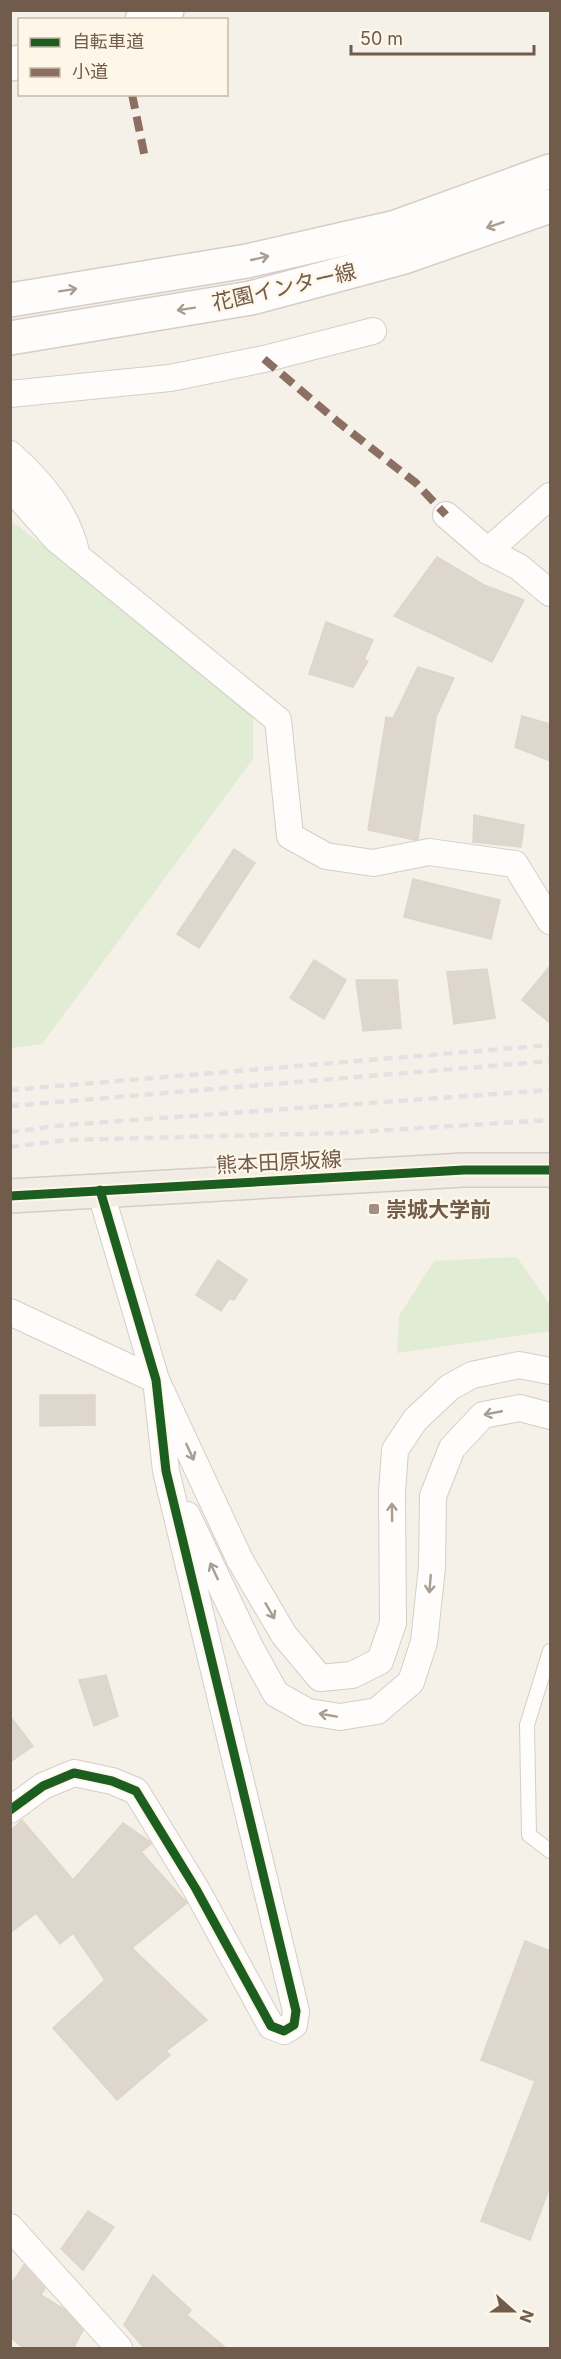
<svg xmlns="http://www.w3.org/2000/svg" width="561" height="2359" font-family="Inter,'Noto Sans JP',sans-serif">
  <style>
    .green { fill: #e0ecd4 }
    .building { fill: #ded7ce; stroke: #ded5cb; stroke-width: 1.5 }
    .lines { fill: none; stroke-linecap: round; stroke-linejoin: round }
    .service-casing { stroke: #d4cec6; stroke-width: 16 }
    .minor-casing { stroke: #d4cec6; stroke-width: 28 }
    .secondary-casing { stroke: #d5cec7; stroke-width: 36 }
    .primary-casing { stroke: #d4cdc5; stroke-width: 36 }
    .service { stroke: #fefdfc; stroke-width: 14 }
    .minor { stroke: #fefdfc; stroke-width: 26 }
    .secondary { stroke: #fefdfc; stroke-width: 33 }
    .primary { stroke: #f1ede4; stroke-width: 33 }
    .rail { stroke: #e4e1e4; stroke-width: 4.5; stroke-dasharray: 9 6; stroke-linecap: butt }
    .quiet { stroke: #8d6e63; stroke-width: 8; stroke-dasharray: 15 8; stroke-linecap: butt }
    .cycleway-casing { stroke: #fef7e9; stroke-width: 13 }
    .cycleway { stroke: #1b5e20; stroke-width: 9 }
    .oneway { stroke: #a99c91 }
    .poi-dot { fill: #9f9082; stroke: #fef7e9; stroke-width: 2 }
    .labels { text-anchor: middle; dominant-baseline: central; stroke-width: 4.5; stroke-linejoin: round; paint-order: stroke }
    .street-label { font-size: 21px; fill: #715b4a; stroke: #fef7e9 }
    .poi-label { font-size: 21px; font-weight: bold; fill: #715b4a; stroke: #fef7e9; text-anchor: start }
  </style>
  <rect width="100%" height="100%" fill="#f5f1e9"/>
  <g class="green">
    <path d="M 10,520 L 253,707 L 253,759 L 42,1044 L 11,1048 Z"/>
    <path d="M 517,1257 L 550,1305 L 550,1331 L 397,1353 L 399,1316 L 434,1261 Z"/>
  </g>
  <g class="building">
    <path d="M 437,557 L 484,585 L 524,600 L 492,662 L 394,616 Z"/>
    <path d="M 326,622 L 373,640 L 364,660 L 368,661 L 353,687 L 309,674 Z"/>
    <path d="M 418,667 L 454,678 L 436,717 L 418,839 L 415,840 L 368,830 L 386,717 L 393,718 Z"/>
    <path d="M 522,716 L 550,724 L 550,761 L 515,747 Z"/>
    <path d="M 474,815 L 524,825 L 521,847 L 473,842 Z"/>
    <path d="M 234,849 L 255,863 L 199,948 L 177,934 Z"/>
    <path d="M 413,879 L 500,900 L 491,939 L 404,917 Z"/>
    <path d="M 314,960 L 346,980 L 324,1019 L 290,998 Z"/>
    <path d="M 550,966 L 550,1023 L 522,1000 Z"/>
    <path d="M 487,969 L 495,1018 L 454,1024 L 447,972 Z"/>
    <path d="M 356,980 L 397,980 L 401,1028 L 363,1031 Z"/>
    <path d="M 218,1260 L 247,1280 L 234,1300 L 229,1299 L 221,1311 L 196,1295 Z"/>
    <path d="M 40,1395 L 95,1395 L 95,1425 L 40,1426 Z"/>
    <path d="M 106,1675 L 118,1716 L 94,1726 L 79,1680 Z"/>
    <path d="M 10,1716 L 33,1746 L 10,1762 Z"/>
    <path d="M 22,1820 L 73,1880 L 123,1823 L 149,1841 L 151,1844 L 141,1852 L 187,1903 L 132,1948 L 207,2020 L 166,2051 L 170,2055 L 117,2100 L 53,2028 L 105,1980 L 73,1933 L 60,1944 L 36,1913 L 10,1933 L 10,1831 Z"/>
    <path d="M 525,1941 L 550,1951 L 550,2186 L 530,2240 L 481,2221 L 535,2081 L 481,2060 Z"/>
    <path d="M 88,2211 L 114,2227 L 83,2270 L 61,2249 Z"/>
    <path d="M 24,2265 L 45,2288 L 41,2295 L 64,2309 L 83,2330 L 73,2349 L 25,2349 L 10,2337 L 10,2286 Z"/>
    <path d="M 153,2275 L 191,2310 L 187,2315 L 227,2349 L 145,2349 L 124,2325 Z"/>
  </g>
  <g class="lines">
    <defs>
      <path id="service" d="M 550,1651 L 527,1725 L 529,1835 L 550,1851"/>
      <g id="minor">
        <path d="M 10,394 L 170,378 L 264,359 L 373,331"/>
        <path d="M 10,454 C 42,483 68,513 77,556"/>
        <path d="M 10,487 L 56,539 L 278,720 L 290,836 L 326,856 L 373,863 L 429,852 L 515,864 L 550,921"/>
        <path d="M 446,515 L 488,551 L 519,567 L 550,593"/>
        <path d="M 488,551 L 550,496"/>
        <path d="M 10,1312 L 156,1380 L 240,1560 L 284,1635 L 320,1678 L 352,1675 L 380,1661 L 393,1623 L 392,1493 L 395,1450 L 415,1420 L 450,1387 L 472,1375 L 519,1365 L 550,1371"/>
        <path d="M 187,1515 L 250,1647 L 276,1694 L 308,1712 L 340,1717 L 377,1711 L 411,1682 L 424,1642 L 432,1567 L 433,1496 L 452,1448 L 483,1415 L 520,1408 L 550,1416"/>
        <path d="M 10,1810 L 43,1786 L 74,1773 L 112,1781 L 136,1791 L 196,1889 L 271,2026 L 284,2031 L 294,2025 L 296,2011 L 166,1471 L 156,1380 L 100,1190"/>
        <path d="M 10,2227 L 119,2348"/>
      </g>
      <g id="secondary">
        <path d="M 142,20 L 167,10"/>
        <path d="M 10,64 L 20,62"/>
        <path d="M 10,300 L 247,261 L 396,227 L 550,171"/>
        <path d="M 10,338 L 251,298 L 404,257 L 550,206"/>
      </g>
      <path id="primary" d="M 10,1196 L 464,1170 L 550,1170"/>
    </defs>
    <use href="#service" class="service-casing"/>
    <use href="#minor" class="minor-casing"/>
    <use href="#secondary" class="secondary-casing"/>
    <use href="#primary" class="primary-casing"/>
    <use href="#service" class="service"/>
    <use href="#minor" class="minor"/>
    <use href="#secondary" class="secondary"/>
    <use href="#primary" class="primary"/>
    <g class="rail">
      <path d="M 10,1090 L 550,1045"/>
      <path d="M 10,1106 L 550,1061"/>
      <path d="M 10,1132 L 65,1125 L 550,1090"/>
      <path d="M 10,1147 L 66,1140 L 340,1133 L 550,1120"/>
    </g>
    <g class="quiet">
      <path d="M 132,94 L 145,158"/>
      <path d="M 264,359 L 338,422 L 416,483 L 446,515"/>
    </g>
    <defs>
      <g id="cycleway">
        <path d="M 10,1196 L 464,1170 L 550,1170"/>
        <path d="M 10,1810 L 43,1786 L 74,1773 L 112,1781 L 136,1791 L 196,1889 L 271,2026 L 284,2031 L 294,2025 L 296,2011 L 166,1471 L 156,1380 L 100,1190"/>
      </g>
    </defs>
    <use href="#cycleway" class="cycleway-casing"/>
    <use href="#cycleway" class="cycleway"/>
  </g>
  <defs><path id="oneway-shaft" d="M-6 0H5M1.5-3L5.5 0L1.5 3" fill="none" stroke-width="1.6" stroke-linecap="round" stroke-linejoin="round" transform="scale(1.5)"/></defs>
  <g class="oneway">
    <use href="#oneway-shaft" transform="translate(495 225) rotate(161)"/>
    <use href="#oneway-shaft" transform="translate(260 258) rotate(-13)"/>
    <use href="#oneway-shaft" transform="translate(68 290) rotate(-9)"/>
    <use href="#oneway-shaft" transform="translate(186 309) rotate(171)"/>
    <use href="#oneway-shaft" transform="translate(493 1413) rotate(169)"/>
    <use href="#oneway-shaft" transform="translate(190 1452) rotate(65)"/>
    <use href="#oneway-shaft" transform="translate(392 1512) rotate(-91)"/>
    <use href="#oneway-shaft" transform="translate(214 1571) rotate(-115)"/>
    <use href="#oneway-shaft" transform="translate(430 1584) rotate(95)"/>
    <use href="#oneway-shaft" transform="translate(270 1611) rotate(60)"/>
    <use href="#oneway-shaft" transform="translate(328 1715) rotate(-170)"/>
  </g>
  <rect class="poi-dot" x="368" y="1203" width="12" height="12" rx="3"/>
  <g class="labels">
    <g class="street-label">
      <text transform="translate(284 287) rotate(-13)">花園インター線</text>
      <text transform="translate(279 1162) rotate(-3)">熊本田原坂線</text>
    </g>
    <g class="poi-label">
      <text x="386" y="1209">崇城大学前</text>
    </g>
  </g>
  <rect width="561" height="2359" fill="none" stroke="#715b4a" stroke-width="24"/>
  <rect x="18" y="18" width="210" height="78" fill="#fef7e9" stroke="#c6b9a9" stroke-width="1.5"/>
  <rect x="30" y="38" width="30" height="9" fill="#1b5e20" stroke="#c6b9a9" stroke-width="1.5"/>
  <text x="72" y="48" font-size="18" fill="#715b4a">自転車道</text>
  <rect x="30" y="68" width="30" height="9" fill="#8d6e63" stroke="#c6b9a9" stroke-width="1.5"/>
  <text x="72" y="78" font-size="18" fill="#715b4a">小道</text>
  <g transform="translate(513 2311) rotate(111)" stroke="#fef7e9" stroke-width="4.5" paint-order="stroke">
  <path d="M0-4.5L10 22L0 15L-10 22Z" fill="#715b4a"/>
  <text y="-9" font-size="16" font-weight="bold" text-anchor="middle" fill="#715b4a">N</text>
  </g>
  <path d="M351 45v9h183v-9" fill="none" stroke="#715b4a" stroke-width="3"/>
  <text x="360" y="45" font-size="18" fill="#715b4a" stroke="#fef7e9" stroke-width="4.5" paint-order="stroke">50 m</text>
</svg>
